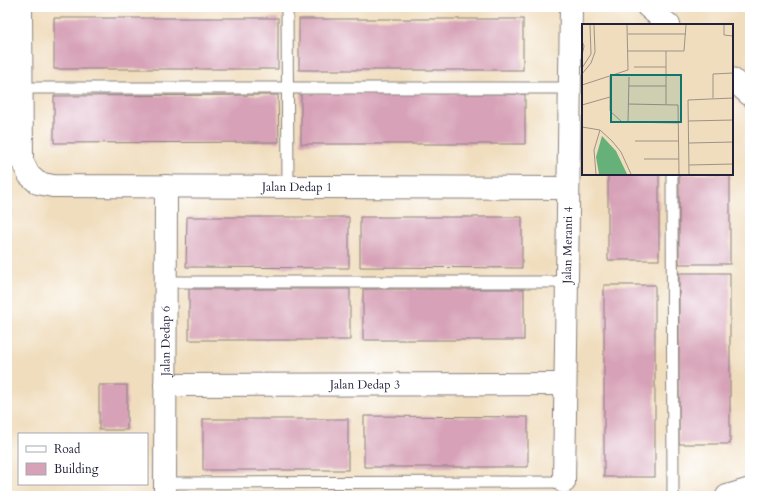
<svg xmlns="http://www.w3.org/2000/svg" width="757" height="503" font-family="Cardo,serif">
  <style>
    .building { fill: #d7a2b7 }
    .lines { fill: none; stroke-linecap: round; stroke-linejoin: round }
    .service-casing { stroke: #89807c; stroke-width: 13 }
    .minor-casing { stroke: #89807c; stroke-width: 24 }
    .service { stroke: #fff; stroke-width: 11 }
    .minor { stroke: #fff; stroke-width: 22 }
    .labels { text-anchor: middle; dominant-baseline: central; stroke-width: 3; stroke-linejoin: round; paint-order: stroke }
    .street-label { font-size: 12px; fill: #22223b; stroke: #fff }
    .inset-road { fill: none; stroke: #9e9289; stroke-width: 1 }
    .view { fill: #0f766e; fill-opacity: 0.15; stroke: #0f766e; stroke-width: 2 }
    .inset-edge { fill: none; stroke: #22223b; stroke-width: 2 }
  </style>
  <rect width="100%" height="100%" fill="#fff"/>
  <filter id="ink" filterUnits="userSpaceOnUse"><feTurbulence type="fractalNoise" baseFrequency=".025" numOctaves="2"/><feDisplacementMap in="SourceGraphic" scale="8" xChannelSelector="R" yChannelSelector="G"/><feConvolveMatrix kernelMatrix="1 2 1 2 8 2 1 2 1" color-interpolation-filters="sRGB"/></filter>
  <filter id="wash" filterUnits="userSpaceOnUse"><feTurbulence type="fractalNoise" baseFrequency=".012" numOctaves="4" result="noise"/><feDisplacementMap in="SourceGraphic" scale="16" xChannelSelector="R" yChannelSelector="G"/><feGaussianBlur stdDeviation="0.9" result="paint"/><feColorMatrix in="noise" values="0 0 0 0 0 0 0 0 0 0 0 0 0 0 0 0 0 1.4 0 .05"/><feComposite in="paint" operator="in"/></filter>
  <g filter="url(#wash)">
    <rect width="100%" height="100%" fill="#f0ddbd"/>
    <g id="blocks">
      <g class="building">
        <rect x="54" y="18" width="224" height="51"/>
        <rect x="299" y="19" width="224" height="51"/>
        <path d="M 301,93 L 525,94 L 525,144 L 301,144 Z"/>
        <path d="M 278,95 L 279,142 L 54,143 L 54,96 Z"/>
        <rect x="608" y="174" width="51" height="86"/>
        <rect x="679" y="174" width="51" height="90"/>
        <path d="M 187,217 L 349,217 L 349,268 L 186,267 Z"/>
        <path d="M 360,217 L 522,217 L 522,268 L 360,267 Z"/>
        <rect x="679" y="273" width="51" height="171"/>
        <rect x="604" y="285" width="51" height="192"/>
        <rect x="189" y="289" width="161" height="51"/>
        <rect x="363" y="289" width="161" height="51"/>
        <rect x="99" y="385" width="28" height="45"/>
        <path d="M 364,416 L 528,417 L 528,467 L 364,467 Z"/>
        <rect x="203" y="419" width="145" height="51"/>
        <rect x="214" y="494" width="145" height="2"/>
      </g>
    </g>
  </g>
  <g filter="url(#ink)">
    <use href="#blocks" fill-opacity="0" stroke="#89807c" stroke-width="1"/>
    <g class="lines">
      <defs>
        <g id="service">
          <path d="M 287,7 L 288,186"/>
          <path d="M 21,88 L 569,88"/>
          <path d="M 672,174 L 673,496"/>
          <path d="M 166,282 L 566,282"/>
          <path d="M 165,483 L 564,482"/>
        </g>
        <g id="minor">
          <path id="s1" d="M 21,7 L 22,161 L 29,175 L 38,183 L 53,186 L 568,188"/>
          <path d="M 648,7 L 669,25"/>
          <path d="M 732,79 L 750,95"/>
          <path id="s2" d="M 165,385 L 565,384"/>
          <path id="s3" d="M 564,482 L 571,7"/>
          <path id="s4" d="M 165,496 L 166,186"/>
          <path d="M 727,496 L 750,489"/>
        </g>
      </defs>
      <use href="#service" class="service-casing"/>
      <use href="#minor" class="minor-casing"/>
      <use href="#service" class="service"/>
      <use href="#minor" class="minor"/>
    </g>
  </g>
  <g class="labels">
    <g class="street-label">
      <text stroke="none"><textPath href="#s1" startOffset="441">Jalan Dedap 1</textPath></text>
      <text stroke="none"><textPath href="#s3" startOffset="237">Jalan Meranti 4</textPath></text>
      <text stroke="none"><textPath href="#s4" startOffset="155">Jalan Dedap 6</textPath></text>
      <text stroke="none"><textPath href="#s2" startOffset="200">Jalan Dedap 3</textPath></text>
    </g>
  </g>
  <g transform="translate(582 24)">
    <rect width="151" height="151" fill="#f0ddbd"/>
    <path d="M 20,112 L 34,127 L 45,150 L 17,150 L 14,133 Z" fill="#66b17a"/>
    <path class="inset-road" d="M 142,1 L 142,11 L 151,12M 46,10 L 104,10M 0,17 L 2,22 L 0,32M 46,27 L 102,27 L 104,1M 52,43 L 84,43M 0,44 L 9,30 L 8,1M 0,50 L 9,39 L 13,28 L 12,1M 28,53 L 28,87 L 40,98 L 97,99M 0,61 L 46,46 L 45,1M 47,62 L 84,62M 131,74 L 131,50 L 151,49M 46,80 L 96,81 L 97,150M 84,80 L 84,27M 0,81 L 28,73M 106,97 L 151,96M 46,98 L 47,53M 0,103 L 18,106 L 30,117 L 39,128 L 49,150M 53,117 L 97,117M 107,119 L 151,118M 62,135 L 97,135M 107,141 L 151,140M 14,150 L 12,126 L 18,106M 107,150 L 106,76 L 151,74"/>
    <path class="view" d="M 29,51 L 99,51 L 99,98 L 29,98 Z"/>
    <rect width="151" height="151" class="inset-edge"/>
  </g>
  <rect width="757" height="503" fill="none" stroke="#fff" stroke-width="24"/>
  <rect x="18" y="433" width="130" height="52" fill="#ffffff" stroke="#a7a7b1"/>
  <rect x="26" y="446" width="20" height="6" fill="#ffffff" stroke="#a7a7b1"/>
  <text x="54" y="453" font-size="12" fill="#22223b">Road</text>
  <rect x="26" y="463" width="20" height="12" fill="#d7a2b7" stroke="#a7a7b1"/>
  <text x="54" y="473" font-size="12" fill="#22223b">Building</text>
</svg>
